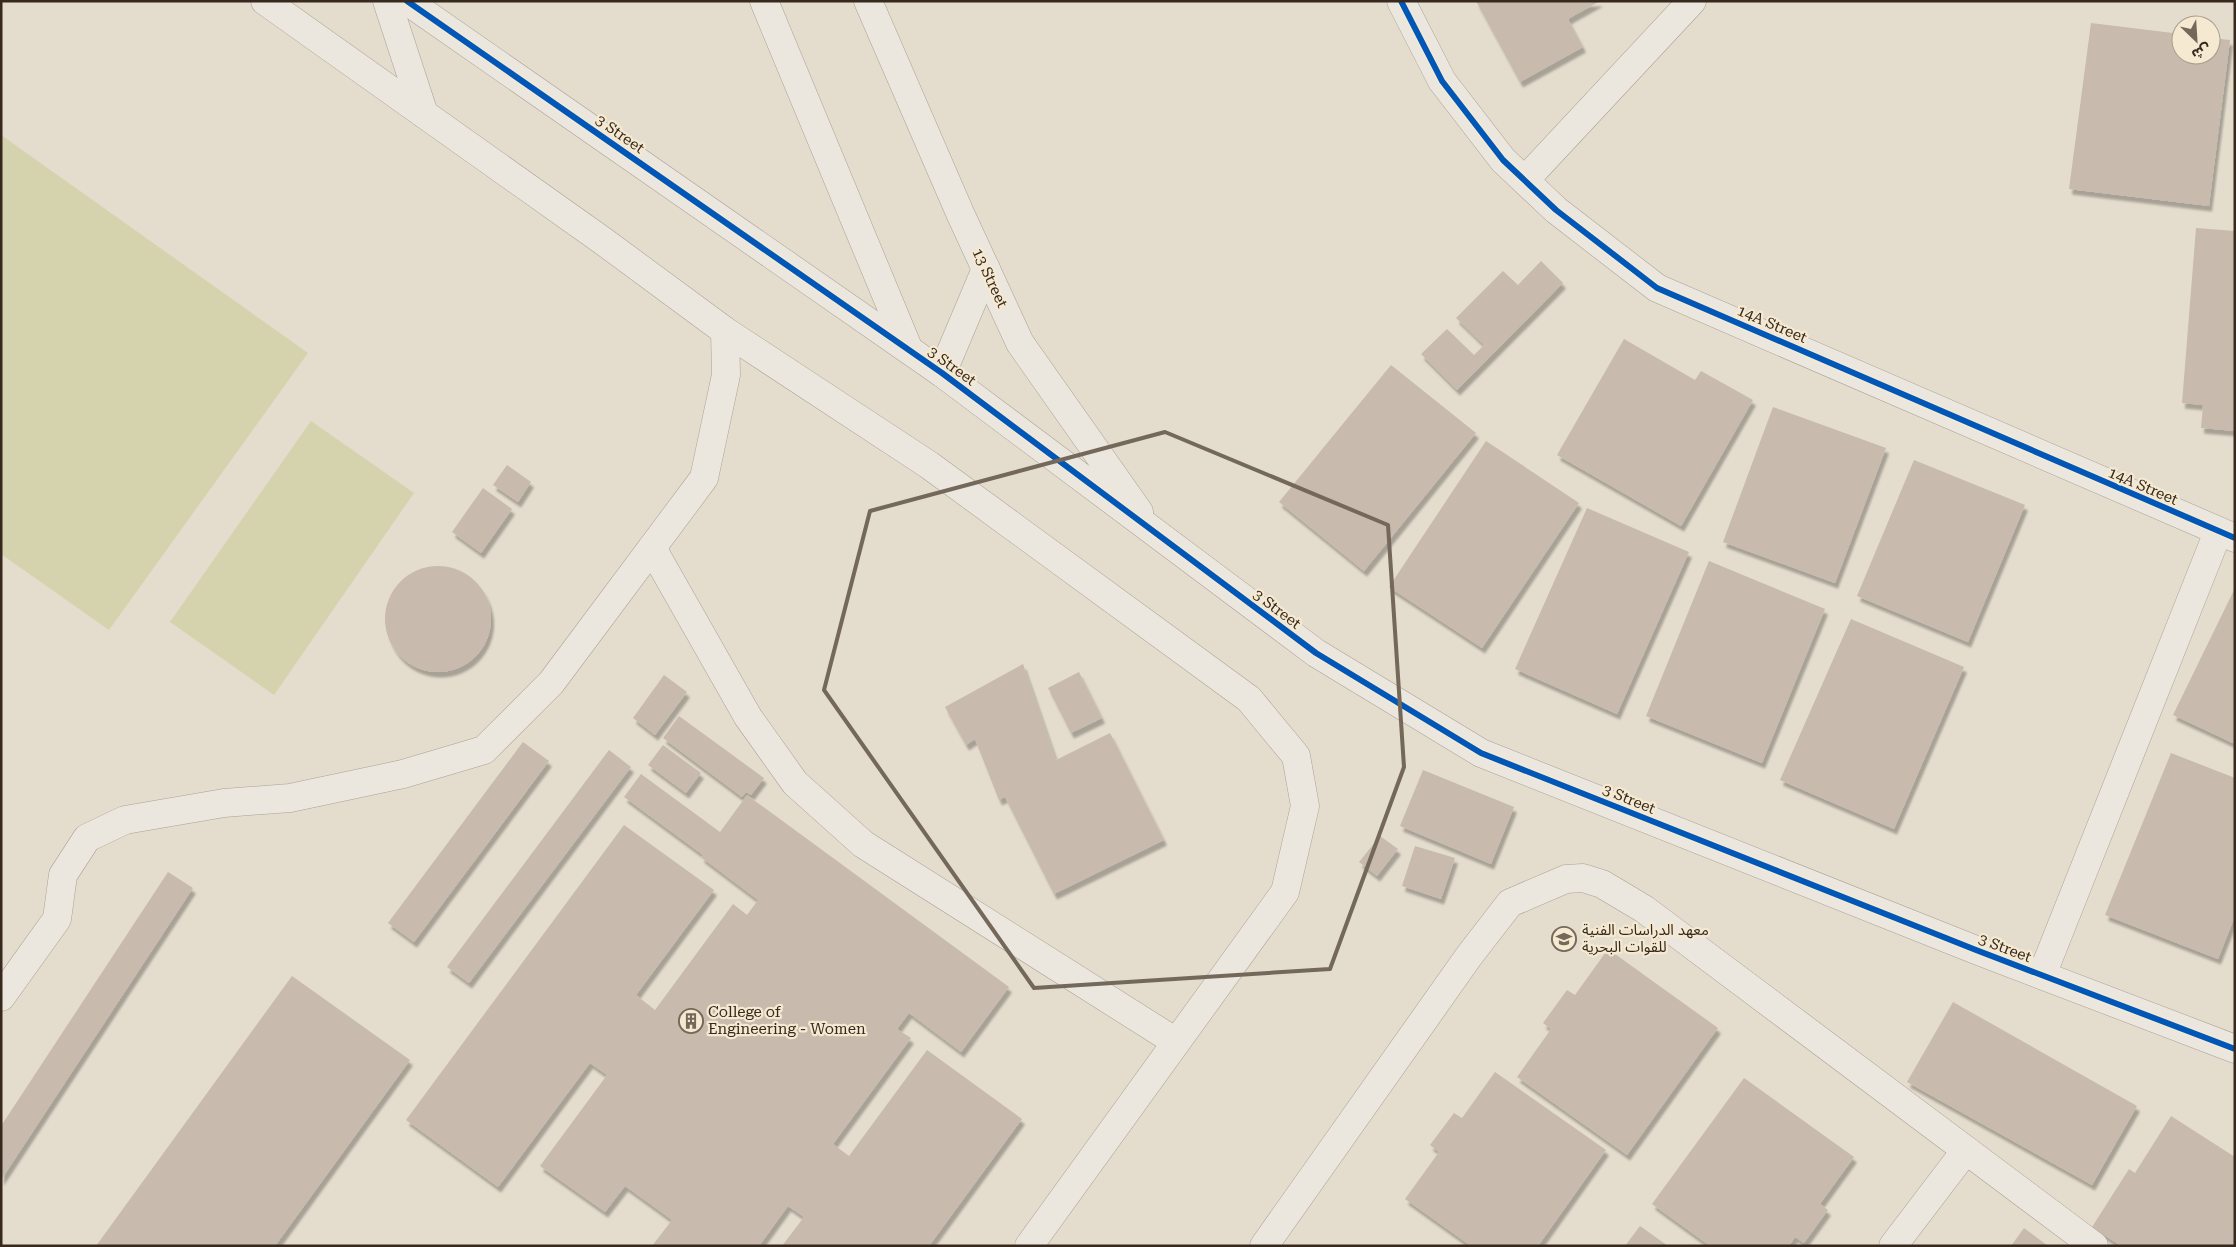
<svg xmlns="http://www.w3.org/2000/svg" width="2236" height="1247" font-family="'Roboto Serif','Noto Sans Arabic',serif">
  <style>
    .green { fill: #d4d3ae }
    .building { fill: #c8baad; filter: url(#shadow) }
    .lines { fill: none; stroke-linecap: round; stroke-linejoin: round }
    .minor-casing { stroke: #a9a195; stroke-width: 29 }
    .minor { stroke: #ece7de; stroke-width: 28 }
    .cycleway-casing { stroke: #f5ead1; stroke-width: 9 }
    .cycleway { stroke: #0057b8; stroke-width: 6 }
    .marked { fill: none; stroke: #74685a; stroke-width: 4; stroke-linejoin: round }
    .labels { text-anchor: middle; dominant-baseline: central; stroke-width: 4.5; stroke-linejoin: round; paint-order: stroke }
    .street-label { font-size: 15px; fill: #37291d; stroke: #f5ead1 }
    .poi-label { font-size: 15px; fill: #37291d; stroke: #f5ead1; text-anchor: start }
  </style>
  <defs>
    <filter id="shadow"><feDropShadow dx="3" dy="5.5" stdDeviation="1" flood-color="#0004"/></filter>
  </defs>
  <rect width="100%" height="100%" fill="#e4dccc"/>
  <g class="green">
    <path d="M 1,135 L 308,353 L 109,630 L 1,554 Z"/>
    <path d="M 311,421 L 414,493 L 274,695 L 170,622 Z"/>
  </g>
  <g class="building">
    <path d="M 1476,1 L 1600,1 L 1568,19 L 1583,47 L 1520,82 Z"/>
    <path d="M 2091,23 L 2181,34 L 2181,55 L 2211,55 L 2211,38 L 2230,40 L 2209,206 L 2069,189 Z"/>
    <path d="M 2196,228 L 2235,231 L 2235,431 L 2201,428 L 2203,405 L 2182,403 Z"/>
    <path d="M 1541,261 L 1563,283 L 1457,390 L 1421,354 L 1447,329 L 1474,355 L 1484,345 L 1456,318 L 1503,271 L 1518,285 Z"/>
    <path d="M 1624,339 L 1695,380 L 1701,371 L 1753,400 L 1681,526 L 1557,455 Z"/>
    <path d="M 1391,365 L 1476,433 L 1364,571 L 1279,502 Z"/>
    <path d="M 1773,407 L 1886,448 L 1835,583 L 1723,542 Z"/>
    <path d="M 1486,441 L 1579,503 L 1482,648 L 1389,587 Z"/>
    <path d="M 1914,460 L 2025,505 L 1968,642 L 1857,596 Z"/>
    <path d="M 507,465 L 531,482 L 518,502 L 493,485 Z"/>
    <path d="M 483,488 L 512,509 L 481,553 L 452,532 Z"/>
    <path d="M 1587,508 L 1689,552 L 1617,714 L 1515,669 Z"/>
    <path d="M 1709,561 L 1825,609 L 1762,763 L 1646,716 Z"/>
    <circle cx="438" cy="619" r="53"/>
    <path d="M 2235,588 L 2235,744 L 2173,715 Z"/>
    <path d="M 1851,619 L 1964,667 L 1894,829 L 1780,780 Z"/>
    <path d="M 1023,664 L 1056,760 L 1110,733 L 1164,840 L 1054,894 L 1005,797 L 999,800 L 975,739 L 966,745 L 945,707 Z"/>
    <path d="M 1079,672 L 1102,718 L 1071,733 L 1048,688 Z"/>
    <path d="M 664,675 L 687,692 L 655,735 L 633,718 Z"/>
    <path d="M 679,716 L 764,778 L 751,795 L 746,792 L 742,797 L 663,738 Z"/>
    <path d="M 523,742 L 549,761 L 414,942 L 388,923 Z"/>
    <path d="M 663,745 L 701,773 L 686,793 L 648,765 Z"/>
    <path d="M 609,750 L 631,767 L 469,983 L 447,967 Z"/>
    <path d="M 2171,753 L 2235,778 L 2235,916 L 2218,959 L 2105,915 Z"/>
    <path d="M 1423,770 L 1514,807 L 1491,864 L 1400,826 Z"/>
    <path d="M 641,774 L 720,832 L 747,795 L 1009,987 L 961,1052 L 909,1013 L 897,1029 L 911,1038 L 833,1144 L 849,1156 L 927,1050 L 1022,1119 L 929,1246 L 782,1246 L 804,1217 L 788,1206 L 759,1246 L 652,1246 L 672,1220 L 625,1186 L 605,1212 L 540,1166 L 607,1075 L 590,1063 L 498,1187 L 406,1120 L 624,825 L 714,890 L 636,995 L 655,1010 L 733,904 L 747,915 L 758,900 L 701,857 L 703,855 L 624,797 Z"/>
    <path d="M 1380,836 L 1398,849 L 1377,876 L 1359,862 Z"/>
    <path d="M 1415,846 L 1455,858 L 1441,899 L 1402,886 Z"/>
    <path d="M 168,872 L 193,888 L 1,1180 L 1,1126 Z"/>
    <path d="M 1608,949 L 1718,1028 L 1627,1155 L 1517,1077 L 1551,1029 L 1543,1023 L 1567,990 L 1575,995 Z"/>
    <path d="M 292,976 L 410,1060 L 275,1246 L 96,1246 Z"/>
    <path d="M 1953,1002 L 2137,1106 L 2092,1185 L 1907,1082 Z"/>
    <path d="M 1495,1072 L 1606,1150 L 1538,1246 L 1471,1246 L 1405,1199 L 1439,1152 L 1430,1145 L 1454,1113 L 1462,1118 Z"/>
    <path d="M 1744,1078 L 1854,1157 L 1820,1204 L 1828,1210 L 1804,1243 L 1795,1237 L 1789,1246 L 1710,1246 L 1652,1204 Z"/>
    <path d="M 2171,1116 L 2235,1157 L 2235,1246 L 2121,1246 L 2092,1227 L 2129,1169 L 2135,1173 Z"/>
    <path d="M 1640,1226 L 1668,1246 L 1625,1246 Z"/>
    <path d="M 2024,1228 L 2048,1246 L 2011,1246 Z"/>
  </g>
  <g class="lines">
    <defs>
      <g id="minor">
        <path d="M 387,1 L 424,114"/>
        <path d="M 407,1 L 942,373 L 1316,653 L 1481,753 L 1976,950 L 2235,1049"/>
        <path d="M 764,1 L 909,350"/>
        <path d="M 868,1 L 960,213 L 1020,343 L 1139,512"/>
        <path d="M 1401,1 L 1442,81 L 1503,160 L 1556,210 L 1657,288 L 2235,538"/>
        <path d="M 1525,180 L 1692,1"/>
        <path d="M 725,331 L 929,465 L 1249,699 L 1296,756 L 1305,806 L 1285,892 L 1029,1246"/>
        <path d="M 942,373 L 986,269"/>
        <path d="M 652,548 L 748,717 L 795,783 L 863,844 L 1176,1042"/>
        <path d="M 2042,975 L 2218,532"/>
        <path d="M 1,997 L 57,919 L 63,875 L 87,838 L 125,820 L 224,803 L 290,798 L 403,774 L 484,750 L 551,683 L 704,478 L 726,375 L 725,331 L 603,241 L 265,1"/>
        <path d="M 1264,1246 L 1469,956 L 1510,903 L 1566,879 L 1583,878 L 1602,884 L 1644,909 L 2094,1246"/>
        <path d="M 1893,1246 L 1966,1150"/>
      </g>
    </defs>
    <use href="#minor" class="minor-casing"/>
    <use href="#minor" class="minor"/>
    <defs>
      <g id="cycleway">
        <path d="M 407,1 L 942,373 L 1316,653 L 1481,753 L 1976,950 L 2235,1049"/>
        <path d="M 1401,1 L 1442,81 L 1503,160 L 1556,210 L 1657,288 L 2235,538"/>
      </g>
    </defs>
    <use href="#cycleway" class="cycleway-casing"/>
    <use href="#cycleway" class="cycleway"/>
  </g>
  <path class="marked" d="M 1165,432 L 1388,525 L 1404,767 L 1330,969 L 1034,988 L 824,690 L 870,511 Z"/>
  <defs>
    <symbol id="university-ring" viewBox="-11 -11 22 22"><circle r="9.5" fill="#f5ead1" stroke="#74685a" stroke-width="1.5"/><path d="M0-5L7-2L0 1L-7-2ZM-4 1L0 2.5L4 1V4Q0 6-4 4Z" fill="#74685a"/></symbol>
    <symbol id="building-ring" viewBox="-11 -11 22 22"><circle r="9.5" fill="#f5ead1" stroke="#74685a" stroke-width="1.5"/><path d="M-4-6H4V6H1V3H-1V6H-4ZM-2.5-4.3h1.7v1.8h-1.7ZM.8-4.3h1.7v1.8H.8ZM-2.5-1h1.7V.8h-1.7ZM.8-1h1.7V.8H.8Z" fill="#74685a"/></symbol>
  </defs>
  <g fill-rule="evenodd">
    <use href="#university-ring" x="1550" y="925" width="28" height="28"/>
    <use href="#building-ring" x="677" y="1007" width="28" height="28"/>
  </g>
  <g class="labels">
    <g class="street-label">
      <text transform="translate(620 134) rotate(35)">3 Street</text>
      <text transform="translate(990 278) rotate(65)">13 Street</text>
      <text transform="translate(1772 324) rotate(23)">14A Street</text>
      <text transform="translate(952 366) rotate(36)">3 Street</text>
      <text transform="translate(2143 486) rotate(23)">14A Street</text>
      <text transform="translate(1277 609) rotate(37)">3 Street</text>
      <text transform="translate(1629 799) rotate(22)">3 Street</text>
      <text transform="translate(2005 948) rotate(21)">3 Street</text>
    </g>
    <g class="poi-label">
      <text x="1582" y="930">معهد الدراسات الفنية<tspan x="1582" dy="17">للقوات البحرية</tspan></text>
      <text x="708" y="1012">College of<tspan x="708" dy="17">Engineering - Women</tspan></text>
    </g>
  </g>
  <rect width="2236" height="1247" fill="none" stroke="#37291d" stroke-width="5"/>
  <g transform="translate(2196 40) rotate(155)"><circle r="24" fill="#f5ead1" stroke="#a99d89"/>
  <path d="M0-4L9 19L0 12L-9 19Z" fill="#74685a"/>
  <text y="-8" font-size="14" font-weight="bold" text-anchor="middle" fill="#37291d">ش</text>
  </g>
</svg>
